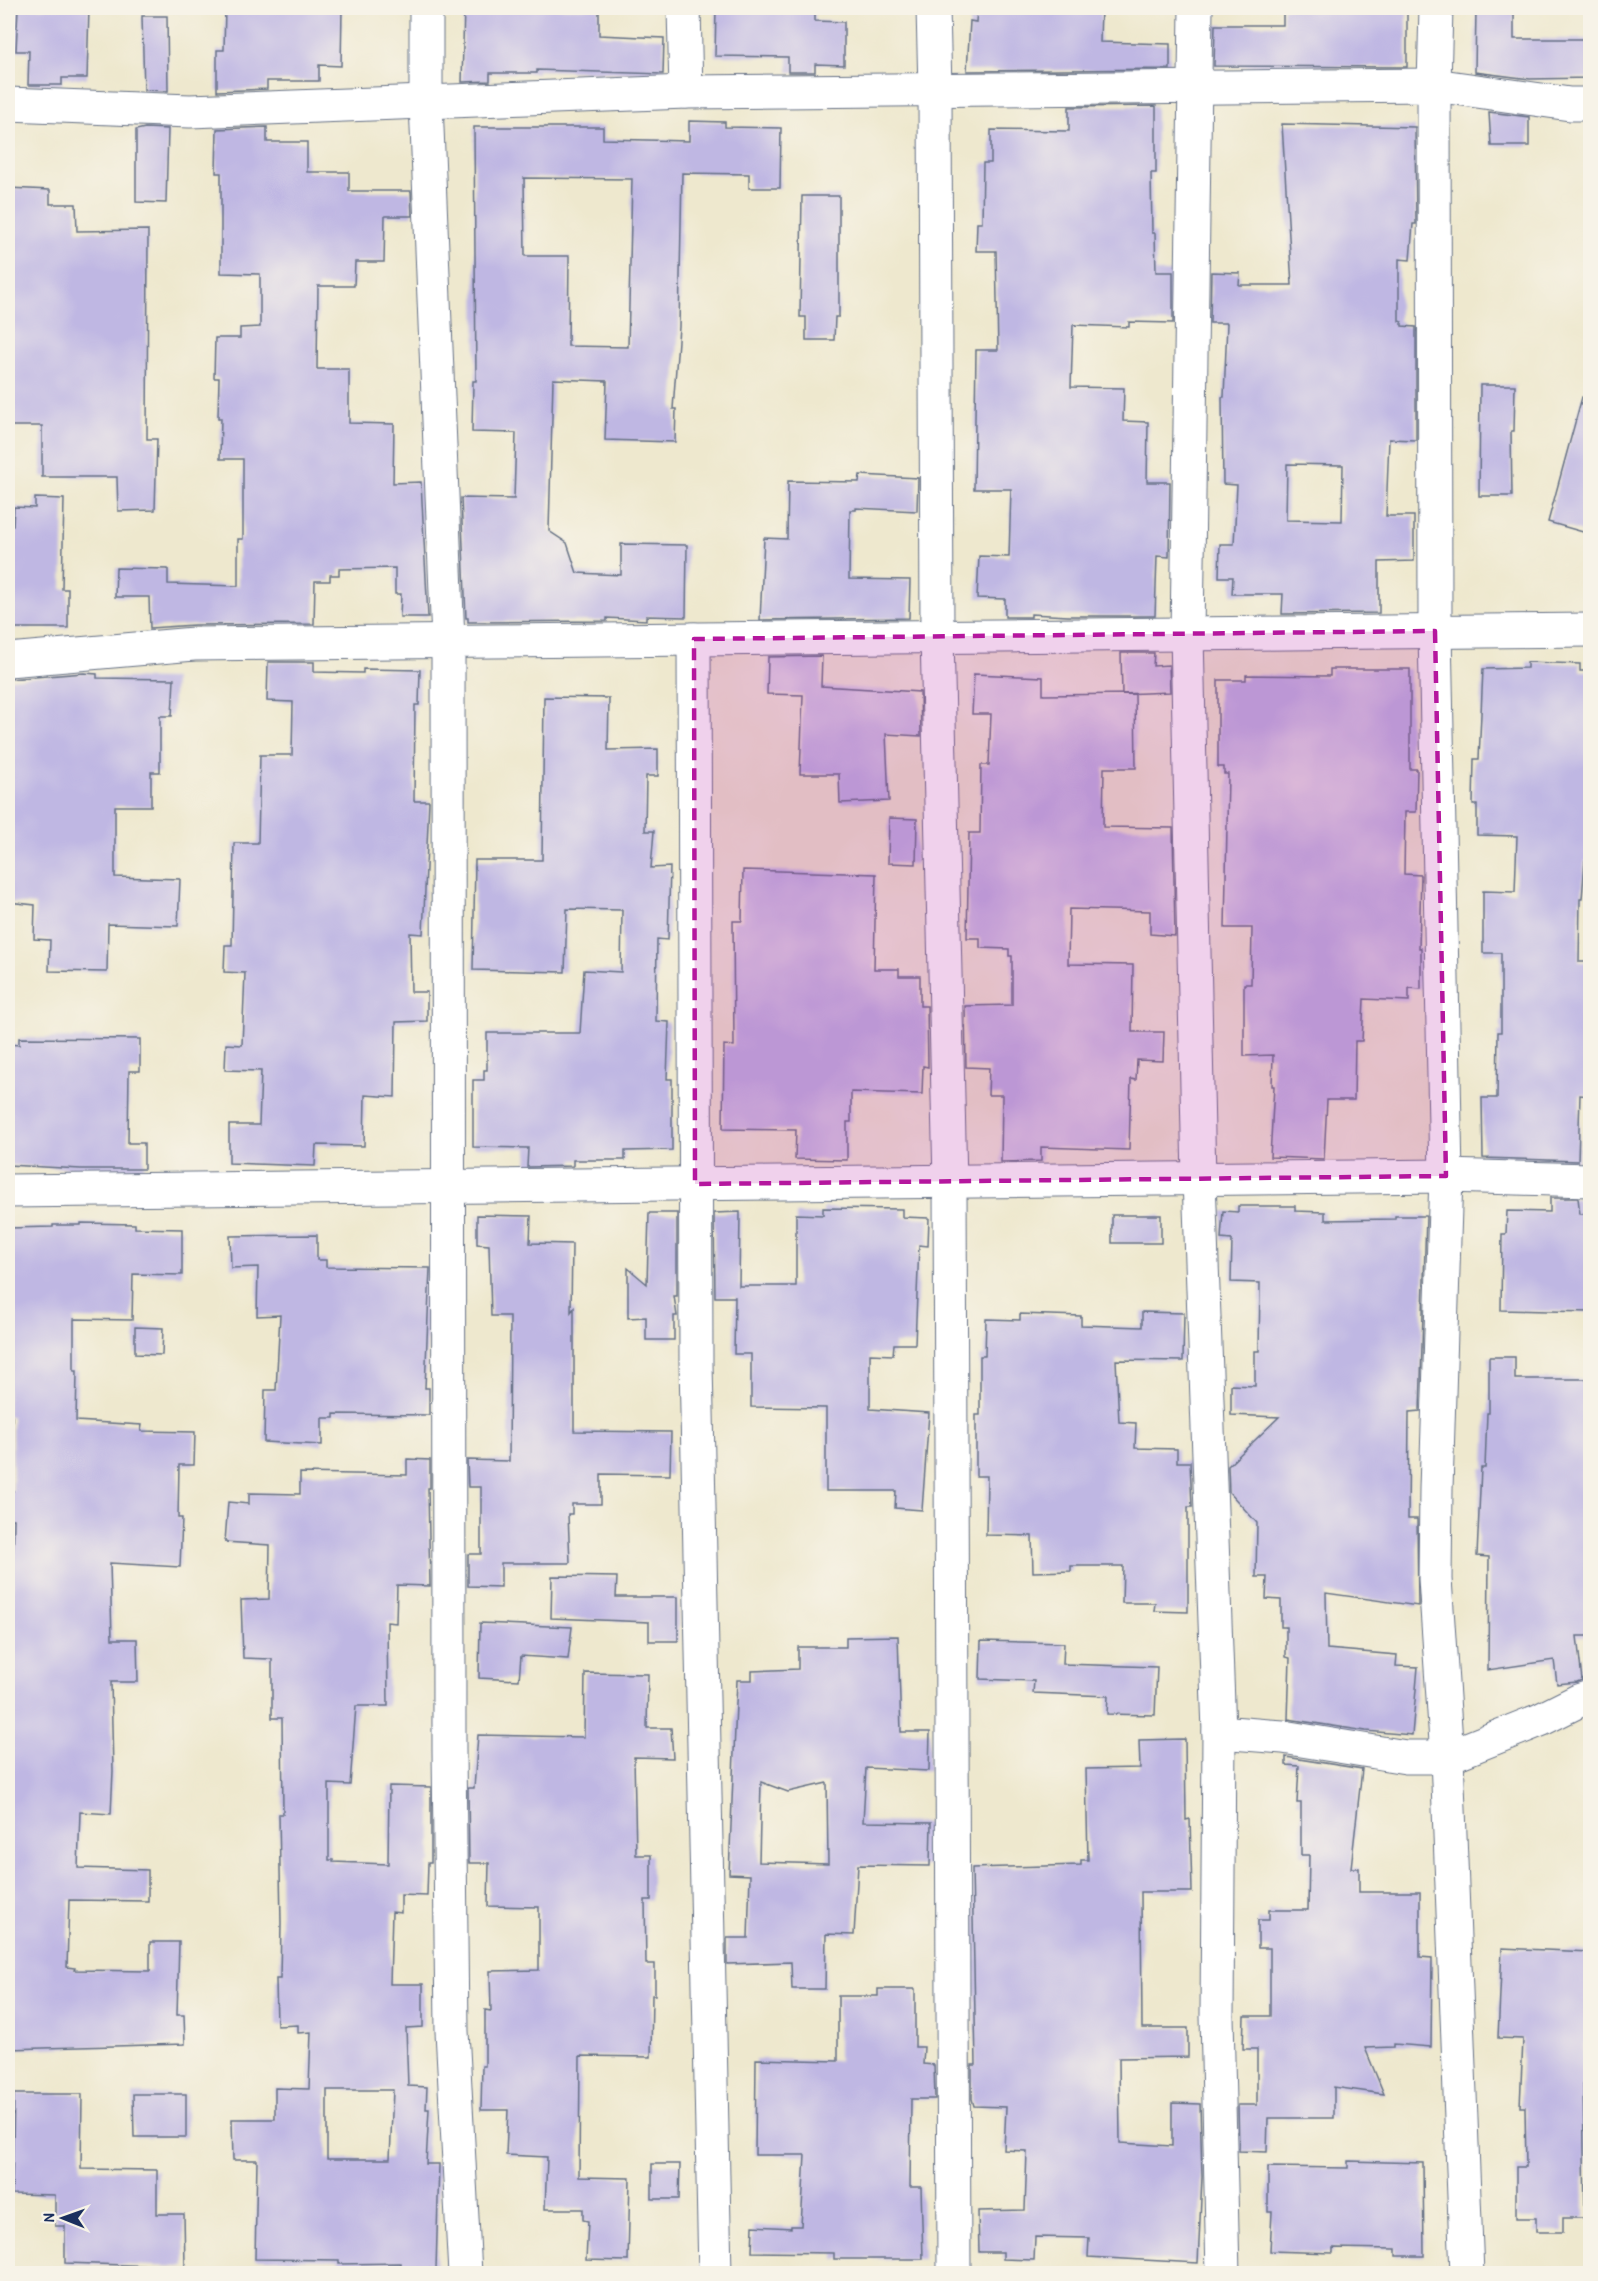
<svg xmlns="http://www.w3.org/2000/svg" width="1598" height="2281" font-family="'Patrick Hand',sans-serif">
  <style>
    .building { fill: #bfb7e3; fill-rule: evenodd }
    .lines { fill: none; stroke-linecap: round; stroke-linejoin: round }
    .minor-casing { stroke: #657085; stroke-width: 35 }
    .minor { stroke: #fff; stroke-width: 33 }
    .marked { fill: #b5179e; fill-opacity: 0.2; stroke: #b5179e; stroke-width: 4.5; stroke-dasharray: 12 8; stroke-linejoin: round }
  </style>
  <rect width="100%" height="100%" fill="#f7f3e8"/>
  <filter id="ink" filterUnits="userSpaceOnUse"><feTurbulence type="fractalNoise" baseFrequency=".0167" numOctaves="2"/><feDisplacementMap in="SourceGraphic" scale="12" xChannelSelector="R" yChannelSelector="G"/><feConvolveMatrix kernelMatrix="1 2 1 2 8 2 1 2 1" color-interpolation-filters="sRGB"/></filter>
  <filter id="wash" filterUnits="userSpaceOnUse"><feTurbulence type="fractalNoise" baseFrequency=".008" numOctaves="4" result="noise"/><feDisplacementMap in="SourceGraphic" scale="24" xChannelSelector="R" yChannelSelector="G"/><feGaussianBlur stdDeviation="1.35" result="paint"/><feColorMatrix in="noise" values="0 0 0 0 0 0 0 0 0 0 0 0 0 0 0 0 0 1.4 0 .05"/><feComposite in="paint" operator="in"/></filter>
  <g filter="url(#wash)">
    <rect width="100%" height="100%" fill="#eee8ce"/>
    <g id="blocks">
      <g class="building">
        <path d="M 18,8 L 89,8 L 87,78 L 62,78 L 62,85 L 28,85 L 29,51 L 16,51 Z"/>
        <path d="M 225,8 L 342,8 L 341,66 L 319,65 L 319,81 L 267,81 L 267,89 L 217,91 L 217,50 L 224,50 Z"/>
        <path d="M 464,8 L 599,8 L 599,35 L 664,38 L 663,74 L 537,70 L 537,73 L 490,73 L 490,81 L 462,82 Z"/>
        <path d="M 716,8 L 815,8 L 815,21 L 844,22 L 844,65 L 815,64 L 815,72 L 788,72 L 788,57 L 715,56 Z"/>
        <path d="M 977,8 L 1101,8 L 1100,42 L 1170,44 L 1170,69 L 967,71 L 970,21 L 976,22 Z"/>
        <path d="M 1283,8 L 1407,8 L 1407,67 L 1214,66 L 1215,25 L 1283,25 Z"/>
        <path d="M 1476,8 L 1514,8 L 1514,39 L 1590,39 L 1590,78 L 1530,79 L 1475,72 Z"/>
        <path d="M 142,16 L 167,16 L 168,91 L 144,90 Z"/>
        <path d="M 1156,106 L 1156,173 L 1151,173 L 1152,233 L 1155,233 L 1156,272 L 1173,272 L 1173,323 L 1129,322 L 1129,327 L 1073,325 L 1071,387 L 1124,388 L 1123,421 L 1148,422 L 1147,482 L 1170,482 L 1169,557 L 1157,556 L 1155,616 L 1068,616 L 1031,614 L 1031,617 L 1005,617 L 1005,599 L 977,598 L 979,556 L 1009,557 L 1011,489 L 974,489 L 976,350 L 998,350 L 996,251 L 976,251 L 977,223 L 982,223 L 983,163 L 991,163 L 991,130 L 1069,131 L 1069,107 Z"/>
        <path d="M 1489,112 L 1529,117 L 1529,146 L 1491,146 Z"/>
        <path d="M 689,121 L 725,122 L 725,127 L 781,128 L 780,188 L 749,188 L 749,174 L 682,173 L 679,327 L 673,409 L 676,409 L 675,442 L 605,440 L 607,381 L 553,379 L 549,531 L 567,543 L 577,573 L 621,575 L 621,544 L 687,545 L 686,617 L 646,616 L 646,620 L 607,618 L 607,621 L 468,622 L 468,618 L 466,618 L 461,498 L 514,499 L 516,433 L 472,432 L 473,381 L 476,381 L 474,127 L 603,127 L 603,139 L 689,141 ZM 524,178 L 632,179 L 628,347 L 568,346 L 569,256 L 525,256 Z"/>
        <path d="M 1282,124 L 1415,127 L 1416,224 L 1413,224 L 1410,260 L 1399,259 L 1399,321 L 1402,322 L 1402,326 L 1416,327 L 1416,440 L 1389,439 L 1386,516 L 1414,516 L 1414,561 L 1379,562 L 1379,613 L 1282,614 L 1283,594 L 1232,594 L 1233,577 L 1219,577 L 1220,544 L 1234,544 L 1237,485 L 1223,484 L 1222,397 L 1224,397 L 1227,323 L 1210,323 L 1211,272 L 1240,273 L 1239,285 L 1292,285 ZM 1287,464 L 1343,465 L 1342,521 L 1286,520 Z"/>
        <path d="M 267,127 L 267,142 L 307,142 L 307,172 L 349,172 L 349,191 L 411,191 L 412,216 L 385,216 L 384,262 L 355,262 L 354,286 L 318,286 L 317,369 L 349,369 L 349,423 L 394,424 L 393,483 L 421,482 L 428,617 L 400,617 L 401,594 L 395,594 L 395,568 L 339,569 L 339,575 L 330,575 L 330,581 L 315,581 L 314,624 L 194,625 L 150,628 L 149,597 L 115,597 L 116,568 L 168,569 L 168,584 L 238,586 L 238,539 L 243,539 L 243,459 L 220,459 L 221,418 L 218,418 L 219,378 L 214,378 L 215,338 L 240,338 L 240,328 L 260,327 L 260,274 L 221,273 L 221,173 L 216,173 L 217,129 Z"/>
        <path d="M 145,128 L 168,129 L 166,203 L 136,202 L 136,130 Z"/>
        <path d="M 8,188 L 50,190 L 50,204 L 76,204 L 77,231 L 148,230 L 147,439 L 157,439 L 155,510 L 118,511 L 117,477 L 42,477 L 42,426 L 8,426 Z"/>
        <path d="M 802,196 L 839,196 L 839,317 L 835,317 L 834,340 L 806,340 L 806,317 L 800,317 Z"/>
        <path d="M 1480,385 L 1515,385 L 1514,431 L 1511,431 L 1512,496 L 1479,496 Z"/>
        <path d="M 1582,397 L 1590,398 L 1590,534 L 1548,522 Z"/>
        <path d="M 860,475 L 918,478 L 917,511 L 856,508 L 856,510 L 850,510 L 849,579 L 910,580 L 909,618 L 760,620 L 764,538 L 787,539 L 788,481 L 859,482 Z"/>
        <path d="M 35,498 L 64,499 L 62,589 L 68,589 L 68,628 L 8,628 L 8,526 L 13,526 L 14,507 L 35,508 Z"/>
        <path d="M 1121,653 L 1154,653 L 1153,666 L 1169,665 L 1170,692 L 1122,694 Z"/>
        <path d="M 822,656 L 821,686 L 920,692 L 921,736 L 886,734 L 889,801 L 840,803 L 839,774 L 800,774 L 803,695 L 767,694 L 768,657 Z"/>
        <path d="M 268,662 L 314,662 L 314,672 L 363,673 L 363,669 L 420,670 L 419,705 L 415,705 L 414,801 L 429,801 L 423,934 L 410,933 L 411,992 L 427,992 L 427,1021 L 396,1022 L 395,1097 L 365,1095 L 364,1146 L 316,1145 L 315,1166 L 229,1163 L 229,1125 L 259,1125 L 261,1071 L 225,1070 L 226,1044 L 242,1045 L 245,973 L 224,972 L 225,945 L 232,945 L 234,843 L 258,843 L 260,755 L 292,755 L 293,702 L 267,701 Z"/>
        <path d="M 1527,662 L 1580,664 L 1580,671 L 1590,671 L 1590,862 L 1585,861 L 1582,899 L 1580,899 L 1579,962 L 1590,962 L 1590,1096 L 1580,1095 L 1578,1161 L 1483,1158 L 1482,1098 L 1497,1098 L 1498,1032 L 1501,1032 L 1501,953 L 1483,953 L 1483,891 L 1515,892 L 1517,836 L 1477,835 L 1477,805 L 1473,805 L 1474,759 L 1479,759 L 1483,669 L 1527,668 Z"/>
        <path d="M 1330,669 L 1410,669 L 1410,769 L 1417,769 L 1416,812 L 1405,812 L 1404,874 L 1421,875 L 1419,948 L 1421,948 L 1421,989 L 1409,988 L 1409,1001 L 1364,999 L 1362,1041 L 1355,1041 L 1354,1100 L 1327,1100 L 1324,1159 L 1270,1157 L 1274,1086 L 1272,1086 L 1273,1055 L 1244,1056 L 1244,984 L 1251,984 L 1252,928 L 1225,928 L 1228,774 L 1224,774 L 1224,767 L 1218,767 L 1218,680 L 1246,680 L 1246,675 L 1330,676 Z"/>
        <path d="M 84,673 L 97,674 L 97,678 L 174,679 L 172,716 L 160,716 L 160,772 L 151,772 L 151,806 L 115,806 L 115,877 L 180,879 L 178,926 L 108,924 L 107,972 L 49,971 L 50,940 L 34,939 L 35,905 L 8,902 L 10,870 L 8,870 L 10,679 Z"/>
        <path d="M 974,674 L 1043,677 L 1043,695 L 1135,694 L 1136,768 L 1104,768 L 1103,827 L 1173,828 L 1175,936 L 1150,934 L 1150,911 L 1069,909 L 1068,964 L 1133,965 L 1132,1032 L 1164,1032 L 1163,1061 L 1137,1060 L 1136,1080 L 1131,1079 L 1129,1150 L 1041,1147 L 1041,1161 L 1001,1162 L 1002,1095 L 988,1095 L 989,1068 L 966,1067 L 965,1006 L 1012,1005 L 1012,956 L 1009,956 L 1009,949 L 980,948 L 980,938 L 967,938 L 969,833 L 980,833 L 981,765 L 989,765 L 991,714 L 972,714 Z"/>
        <path d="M 544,697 L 609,698 L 608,750 L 658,749 L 658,776 L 646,776 L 645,831 L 654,831 L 651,868 L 670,867 L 668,940 L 657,939 L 656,1021 L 669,1022 L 667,1079 L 672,1079 L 672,1150 L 625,1151 L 625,1160 L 573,1160 L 573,1166 L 527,1167 L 528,1148 L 473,1147 L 473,1080 L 484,1080 L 484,1070 L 487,1070 L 487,1033 L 580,1033 L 584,970 L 621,972 L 622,910 L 567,909 L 565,972 L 473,970 L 475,860 L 542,860 Z"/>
        <path d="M 889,818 L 917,819 L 916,864 L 888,863 Z"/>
        <path d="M 743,870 L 876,874 L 874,969 L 899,969 L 899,976 L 920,976 L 920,1006 L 927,1006 L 928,1067 L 923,1066 L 922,1094 L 851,1092 L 851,1122 L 847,1122 L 847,1160 L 795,1159 L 796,1130 L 723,1129 L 724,1045 L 734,1046 L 733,921 L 742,921 Z"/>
        <path d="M 19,1038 L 140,1039 L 140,1071 L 129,1071 L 128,1143 L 144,1143 L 144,1169 L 81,1169 L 8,1165 L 8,1044 L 19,1045 Z"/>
        <path d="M 1550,1198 L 1578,1198 L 1580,1214 L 1590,1214 L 1590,1312 L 1501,1310 L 1502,1234 L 1506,1234 L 1507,1211 L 1550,1212 Z"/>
        <path d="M 1238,1206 L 1295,1206 L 1295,1211 L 1325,1212 L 1325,1220 L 1395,1219 L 1395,1216 L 1426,1216 L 1420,1411 L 1409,1412 L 1408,1519 L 1417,1519 L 1418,1606 L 1326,1593 L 1327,1649 L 1397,1655 L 1396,1666 L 1418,1667 L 1412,1735 L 1366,1731 L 1288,1719 L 1290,1658 L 1286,1657 L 1286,1627 L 1281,1627 L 1281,1600 L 1266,1599 L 1267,1577 L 1256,1577 L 1257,1523 L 1229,1492 L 1228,1466 L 1279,1417 L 1231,1415 L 1231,1385 L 1255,1386 L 1255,1351 L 1259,1351 L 1260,1283 L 1231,1282 L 1232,1240 L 1221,1239 L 1223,1211 L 1238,1212 Z"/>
        <path d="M 823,1208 L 902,1209 L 902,1217 L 929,1218 L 928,1246 L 919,1245 L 915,1344 L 894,1344 L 893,1355 L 870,1354 L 870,1409 L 929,1413 L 922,1510 L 895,1508 L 896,1491 L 826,1491 L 826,1408 L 751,1407 L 751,1354 L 734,1354 L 735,1297 L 715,1297 L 714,1213 L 740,1212 L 739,1286 L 796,1286 L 796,1214 L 823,1215 Z"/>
        <path d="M 649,1213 L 677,1213 L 677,1296 L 674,1296 L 677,1316 L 674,1316 L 674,1340 L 646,1340 L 646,1317 L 628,1318 L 628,1268 L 647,1284 Z"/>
        <path d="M 477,1215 L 531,1216 L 530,1243 L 572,1244 L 571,1312 L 574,1308 L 574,1431 L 671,1432 L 670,1475 L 601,1474 L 601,1504 L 572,1504 L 572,1514 L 568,1514 L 570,1563 L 501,1563 L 501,1587 L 468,1586 L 468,1554 L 481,1554 L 481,1487 L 468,1487 L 467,1460 L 509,1461 L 510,1316 L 491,1316 L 489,1245 L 477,1244 Z"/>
        <rect x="1112" y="1215" width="49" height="28"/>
        <path d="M 81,1223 L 135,1224 L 135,1228 L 182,1229 L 182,1275 L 133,1274 L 132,1320 L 74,1319 L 74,1371 L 77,1371 L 76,1421 L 142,1425 L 141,1431 L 195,1432 L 194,1465 L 179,1465 L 178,1518 L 182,1518 L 180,1567 L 110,1563 L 112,1639 L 137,1639 L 138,1682 L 111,1682 L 113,1771 L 111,1814 L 80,1812 L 78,1868 L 148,1870 L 148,1901 L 69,1900 L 67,1967 L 75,1968 L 74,1970 L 150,1971 L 150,1942 L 179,1942 L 177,2015 L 184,2015 L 185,2044 L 8,2049 L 8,1614 L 12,1614 L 14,1519 L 8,1519 L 8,1491 L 13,1491 L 12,1416 L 8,1416 L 8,1228 L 53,1227 L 53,1225 L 81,1225 Z"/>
        <path d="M 317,1235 L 317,1260 L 326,1260 L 326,1267 L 430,1268 L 425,1388 L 429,1388 L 429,1415 L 334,1414 L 334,1418 L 322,1418 L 322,1445 L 264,1442 L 265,1390 L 276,1390 L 280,1315 L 257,1316 L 258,1267 L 231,1268 L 230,1236 Z"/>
        <path d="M 1142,1312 L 1184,1313 L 1183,1361 L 1116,1360 L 1119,1422 L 1136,1423 L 1135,1448 L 1177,1449 L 1177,1462 L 1190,1462 L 1192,1507 L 1188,1507 L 1188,1612 L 1154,1611 L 1155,1603 L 1122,1603 L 1123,1566 L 1071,1566 L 1071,1571 L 1033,1572 L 1032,1536 L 986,1535 L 987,1476 L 976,1476 L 976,1415 L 980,1415 L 980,1356 L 985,1356 L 986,1319 L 1020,1320 L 1020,1314 L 1081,1316 L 1081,1325 L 1142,1327 Z"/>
        <path d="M 135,1327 L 163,1328 L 162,1355 L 135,1354 Z"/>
        <path d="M 1489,1357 L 1515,1357 L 1515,1379 L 1590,1379 L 1590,1636 L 1577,1636 L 1582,1680 L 1577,1682 L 1557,1684 L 1554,1660 L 1488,1670 L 1489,1557 L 1477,1556 L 1481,1468 L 1485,1468 L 1487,1413 L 1489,1413 Z"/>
        <path d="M 407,1459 L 430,1460 L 430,1488 L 428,1488 L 430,1586 L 397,1585 L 396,1623 L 387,1622 L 388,1706 L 356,1706 L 350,1785 L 329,1784 L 329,1860 L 333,1860 L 333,1862 L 388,1864 L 389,1786 L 431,1787 L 431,1863 L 428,1863 L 427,1896 L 401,1895 L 401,1913 L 392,1912 L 390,1984 L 423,1984 L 423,2027 L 406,2028 L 408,2086 L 427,2087 L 426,2109 L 429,2109 L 426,2164 L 439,2164 L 436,2269 L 401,2267 L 401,2263 L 339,2264 L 339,2260 L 255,2259 L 257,2160 L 233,2160 L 232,2119 L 275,2119 L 275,2088 L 309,2089 L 311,2032 L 298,2033 L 298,2025 L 277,2026 L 276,1979 L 280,1979 L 281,1923 L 279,1814 L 283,1814 L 282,1718 L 272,1718 L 272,1659 L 243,1658 L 241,1600 L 269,1599 L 270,1545 L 225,1542 L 228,1502 L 249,1504 L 249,1493 L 300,1494 L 300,1473 L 407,1475 ZM 327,2090 L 393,2090 L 390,2159 L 327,2159 Z"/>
        <path d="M 552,1576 L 617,1577 L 616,1597 L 678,1597 L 678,1641 L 649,1641 L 649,1622 L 551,1618 Z"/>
        <path d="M 480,1623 L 572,1627 L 568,1659 L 521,1656 L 519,1680 L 479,1678 Z"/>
        <path d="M 898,1636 L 901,1732 L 930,1732 L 929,1771 L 866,1768 L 863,1822 L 931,1823 L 930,1866 L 858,1865 L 854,1935 L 826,1934 L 825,1989 L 792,1989 L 791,1962 L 727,1964 L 727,1938 L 748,1938 L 750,1875 L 729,1874 L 737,1680 L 752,1680 L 752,1671 L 798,1669 L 798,1647 L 846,1647 L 846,1637 ZM 761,1782 L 788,1792 L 827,1783 L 828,1864 L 759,1862 Z"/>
        <path d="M 981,1641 L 1064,1643 L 1063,1664 L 1157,1667 L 1155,1715 L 1107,1714 L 1108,1696 L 1033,1693 L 1034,1681 L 980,1679 Z"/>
        <path d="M 585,1673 L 648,1674 L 647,1728 L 671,1728 L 673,1758 L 634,1757 L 636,1855 L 651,1855 L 651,1900 L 645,1900 L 646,1964 L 655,1964 L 655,1995 L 652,1995 L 651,2057 L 580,2056 L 579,2177 L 630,2178 L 628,2261 L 586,2260 L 588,2221 L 583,2220 L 583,2209 L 545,2209 L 547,2157 L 506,2155 L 508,2110 L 481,2110 L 482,2066 L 485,2066 L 485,2010 L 491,2011 L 490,1971 L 539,1970 L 539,1907 L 488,1906 L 489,1863 L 469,1863 L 468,1788 L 474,1788 L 478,1735 L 584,1737 Z"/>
        <path d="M 1185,1739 L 1186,1820 L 1190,1819 L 1192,1892 L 1141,1892 L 1142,2028 L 1188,2028 L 1188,2057 L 1119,2058 L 1120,2143 L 1172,2146 L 1172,2103 L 1200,2104 L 1202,2177 L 1198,2263 L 1088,2257 L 1089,2238 L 1035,2237 L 1034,2260 L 1003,2259 L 1003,2252 L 979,2252 L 978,2211 L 1025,2210 L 1027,2151 L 1004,2150 L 1006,2107 L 974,2106 L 972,2099 L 972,2065 L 976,2065 L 972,1868 L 1081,1865 L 1081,1860 L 1088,1860 L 1086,1769 L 1140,1768 L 1139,1740 Z"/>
        <path d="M 1286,1757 L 1362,1769 L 1351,1868 L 1359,1868 L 1359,1892 L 1420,1892 L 1420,1957 L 1432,1958 L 1431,2047 L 1394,2044 L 1394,2047 L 1365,2048 L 1384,2094 L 1334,2087 L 1334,2118 L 1268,2118 L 1267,2152 L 1239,2151 L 1238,2105 L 1257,2105 L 1257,2049 L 1243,2049 L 1244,2016 L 1270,2016 L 1270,1948 L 1258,1948 L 1258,1920 L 1269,1920 L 1269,1910 L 1308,1910 L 1309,1855 L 1301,1855 L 1301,1803 L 1297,1803 L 1299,1766 L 1286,1765 Z"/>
        <path d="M 1502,1948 L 1590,1952 L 1588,2043 L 1584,2043 L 1583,2078 L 1585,2218 L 1563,2218 L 1563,2232 L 1536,2232 L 1536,2218 L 1516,2218 L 1516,2167 L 1526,2167 L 1525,2107 L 1520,2107 L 1523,2039 L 1498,2038 Z"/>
        <path d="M 878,1989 L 915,1989 L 915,2047 L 924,2047 L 923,2064 L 934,2065 L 935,2099 L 911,2099 L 910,2187 L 921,2187 L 923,2259 L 834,2259 L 834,2253 L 752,2252 L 753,2226 L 791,2228 L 791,2226 L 801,2226 L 805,2155 L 755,2155 L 756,2059 L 838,2061 L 838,1996 L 878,1996 Z"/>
        <path d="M 14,2094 L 82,2094 L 81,2169 L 157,2170 L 157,2214 L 184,2214 L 185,2267 L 65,2263 L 65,2226 L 55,2226 L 55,2195 L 12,2194 Z"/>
        <path d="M 133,2094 L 186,2094 L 186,2137 L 134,2137 Z"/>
        <path d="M 1348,2161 L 1423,2163 L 1424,2256 L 1396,2256 L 1396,2249 L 1333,2248 L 1333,2253 L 1270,2251 L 1272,2212 L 1268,2212 L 1268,2167 L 1348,2168 Z"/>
        <path d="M 652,2164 L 680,2164 L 679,2199 L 652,2199 Z"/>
      </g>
    </g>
  </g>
  <g filter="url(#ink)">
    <use href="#blocks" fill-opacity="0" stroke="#657085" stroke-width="1.5"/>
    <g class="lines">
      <defs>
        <g id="minor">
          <path d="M 426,8 L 426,103 L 448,641 L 449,1750 L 452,2031 L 465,2274"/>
          <path d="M 684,8 L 686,92"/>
          <path d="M 933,8 L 935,90 L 937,636 L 950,1182 L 954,2274"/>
          <path d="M 1196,8 L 1187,634 L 1199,1179 L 1219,1732 L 1217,2016 L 1223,2274"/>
          <path d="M 1436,8 L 1434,85 L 1435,631 L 1446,1176 L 1436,1489 L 1435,1579 L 1447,1757 L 1467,2274"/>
          <path d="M 8,104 L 190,111 L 686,92 L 1434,85 L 1570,104 L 1590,104"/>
          <path d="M 694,639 L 696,1363 L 715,2274"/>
          <path d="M 8,660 L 194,644 L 1590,630"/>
          <path d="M 8,1191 L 1446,1176 L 1590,1180"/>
          <path d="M 1219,1732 L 1283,1737 L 1406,1757 L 1447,1757 L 1540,1720 L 1578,1701 L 1590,1697"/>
        </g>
      </defs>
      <use href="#minor" class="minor-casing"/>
      <use href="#minor" class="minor"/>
    </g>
  </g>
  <path class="marked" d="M 1435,631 L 1446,1176 L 695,1184 L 694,639 Z"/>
  <rect width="1598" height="2281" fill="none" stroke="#f7f3e8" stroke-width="30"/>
  <g transform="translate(63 2218) rotate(271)" stroke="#f7f3e8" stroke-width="4.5" paint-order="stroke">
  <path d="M0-4.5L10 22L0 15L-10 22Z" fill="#1b2f5e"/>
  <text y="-9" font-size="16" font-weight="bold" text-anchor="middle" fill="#1b2f5e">N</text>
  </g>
</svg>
